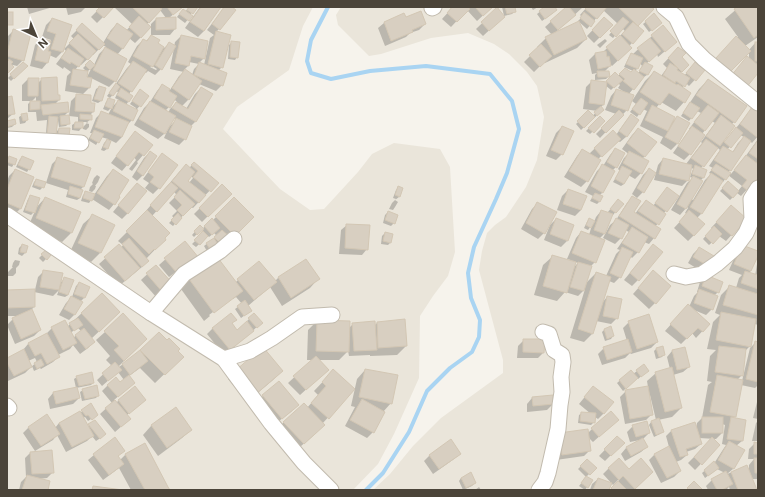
<svg xmlns="http://www.w3.org/2000/svg" width="765" height="497" font-family="Inter,sans-serif">
  <style>
    .residential { fill: #eae5da }
    .shadow { fill: #0003; fill-rule: evenodd }
    .lines { fill: none; stroke-linecap: round; stroke-linejoin: round }
    .stream { stroke: #a9d4f2; stroke-width: 4 }
    .building { fill: #d8cfc1; stroke: #d3c7b4 }
    .street-casing { stroke: #c2bbae; stroke-width: 17 }
    .street { stroke: #fff; stroke-width: 15 }
  </style>
  <rect width="100%" height="100%" fill="#f6f3ec"/>
  <g class="residential">
    <path d="M 7,7 L 313,7 L 303,26 L 289,70 L 237,107 L 223,129 L 280,189 L 310,210 L 324,209 L 358,172 L 372,154 L 394,143 L 440,149 L 450,167 L 455,252 L 448,276 L 433,296 L 420,316 L 419,378 L 394,434 L 378,464 L 353,490 L 7,490 Z"/>
    <path d="M 341,7 L 758,7 L 758,490 L 373,490 L 390,474 L 413,446 L 441,418 L 503,373 L 503,360 L 479,270 L 482,251 L 487,233 L 495,225 L 506,217 L 526,187 L 537,160 L 544,117 L 537,86 L 527,72 L 509,54 L 494,44 L 468,33 L 431,38 L 381,54 L 369,56 L 338,25 L 336,15 Z"/>
  </g>
  <g class="shadow">
    <path d="M 27,7 L 53,7 L 29,14 Z"/>
    <path d="M 66,7 L 86,7 L 81,12 L 68,15 Z"/>
    <path d="M 101,7 L 113,7 L 97,23 L 91,17 Z"/>
    <path d="M 114,7 L 182,7 L 169,18 L 175,29 L 170,35 L 151,35 L 151,24 L 156,19 L 166,18 L 160,10 L 147,24 L 150,28 L 135,43 L 129,38 L 122,49 L 117,55 L 115,81 L 109,87 L 91,78 L 89,88 L 83,94 L 65,91 L 67,76 L 71,72 L 64,67 L 63,69 L 56,64 L 66,51 L 64,49 L 74,39 L 71,36 L 77,30 L 103,43 L 111,30 L 117,24 L 126,31 L 132,24 ZM 103,45 L 106,47 L 99,54 L 94,65 L 90,61 L 83,68 L 87,72 L 75,70 L 80,64 L 81,65 L 92,55 L 93,55 ZM 92,67 L 86,79 L 87,72 Z"/>
    <path d="M 189,7 L 196,7 L 190,15 L 191,16 L 185,23 L 177,17 L 180,13 L 185,12 Z"/>
    <path d="M 200,7 L 220,7 L 204,31 L 198,37 L 185,28 Z"/>
    <path d="M 223,7 L 230,7 L 219,29 L 216,32 L 222,67 L 218,71 L 222,85 L 216,91 L 199,84 L 188,100 L 182,106 L 186,109 L 195,94 L 201,88 L 212,94 L 195,122 L 191,126 L 185,139 L 179,145 L 164,138 L 168,129 L 167,129 L 164,134 L 158,139 L 134,125 L 144,108 L 150,102 L 157,91 L 162,85 L 170,90 L 179,76 L 184,72 L 170,69 L 174,48 L 161,69 L 155,75 L 148,71 L 146,73 L 144,72 L 129,94 L 132,96 L 126,105 L 136,110 L 136,108 L 130,104 L 138,93 L 148,96 L 137,109 L 132,120 L 126,126 L 122,137 L 116,143 L 110,140 L 107,149 L 104,151 L 101,150 L 104,143 L 108,139 L 101,137 L 96,145 L 88,140 L 92,133 L 90,133 L 96,118 L 102,112 L 108,115 L 112,107 L 119,100 L 115,98 L 118,92 L 116,91 L 110,98 L 107,96 L 115,85 L 127,68 L 131,64 L 128,62 L 137,46 L 143,40 L 145,42 L 151,36 L 156,44 L 164,48 L 169,44 L 174,47 L 175,42 L 181,36 L 204,58 L 199,63 L 204,65 L 210,38 L 214,35 L 207,30 L 224,8 ZM 189,62 L 199,64 L 194,69 L 192,75 L 184,70 L 188,66 ZM 152,66 L 157,69 L 156,70 L 150,67 ZM 174,99 L 177,102 L 170,109 L 168,113 L 165,111 L 169,107 ZM 173,118 L 176,120 L 170,126 Z"/>
    <path d="M 453,7 L 492,7 L 477,21 L 467,10 L 451,27 L 442,19 Z"/>
    <path d="M 502,7 L 514,7 L 515,11 L 512,14 L 504,16 Z"/>
    <path d="M 531,7 L 538,7 L 533,10 Z"/>
    <path d="M 546,7 L 553,7 L 553,13 L 542,21 L 537,14 Z"/>
    <path d="M 564,7 L 583,7 L 556,32 L 586,39 L 577,48 L 545,63 L 544,62 L 534,72 L 524,62 L 538,48 L 537,47 L 546,38 L 552,35 L 545,27 L 565,9 Z"/>
    <path d="M 587,7 L 650,7 L 652,9 L 637,26 L 632,43 L 629,46 L 625,54 L 612,66 L 611,65 L 604,72 L 609,76 L 606,79 L 595,80 L 595,75 L 597,73 L 592,74 L 589,60 L 595,54 L 602,53 L 625,31 L 622,28 L 613,38 L 609,35 L 618,24 L 603,10 L 587,29 L 578,21 L 582,17 L 580,15 Z"/>
    <path d="M 739,7 L 758,7 L 758,37 L 745,46 L 749,50 L 755,43 L 758,43 L 758,71 L 749,59 L 749,51 L 724,77 L 711,64 L 738,37 L 725,19 Z"/>
    <path d="M 497,9 L 498,22 L 483,36 L 476,29 Z"/>
    <path d="M 404,15 L 405,18 L 425,24 L 419,30 L 410,33 L 406,37 L 385,46 L 378,28 L 384,23 Z"/>
    <path d="M 654,15 L 658,25 L 649,32 L 643,24 Z"/>
    <path d="M 604,18 L 612,25 L 594,43 L 587,36 Z"/>
    <path d="M 52,19 L 71,25 L 62,52 L 56,58 L 49,55 L 47,63 L 42,69 L 30,66 L 35,45 L 40,40 L 50,42 L 51,40 L 42,37 L 46,25 Z"/>
    <path d="M 14,30 L 23,60 L 17,66 L 9,64 L 13,67 L 7,72 L 7,39 L 8,36 Z"/>
    <path d="M 652,36 L 670,47 L 658,57 L 657,54 L 646,64 L 652,66 L 647,75 L 644,77 L 643,77 L 628,95 L 627,110 L 600,138 L 596,134 L 616,114 L 605,110 L 611,96 L 616,90 L 626,93 L 618,88 L 620,85 L 618,83 L 611,90 L 605,85 L 603,105 L 601,107 L 600,113 L 594,118 L 594,117 L 581,130 L 576,124 L 588,112 L 592,116 L 598,111 L 583,109 L 586,87 L 592,81 L 606,83 L 615,74 L 618,76 L 625,69 L 631,73 L 633,71 L 624,67 L 629,57 L 631,55 L 632,55 ZM 640,63 L 642,66 L 638,74 L 635,71 L 637,69 Z"/>
    <path d="M 605,39 L 607,41 L 600,48 L 597,45 Z"/>
    <path d="M 232,42 L 237,57 L 235,60 L 228,59 L 229,45 Z"/>
    <path d="M 678,48 L 680,58 L 688,65 L 680,73 L 684,76 L 690,69 L 704,70 L 689,86 L 686,83 L 682,88 L 684,102 L 676,111 L 661,102 L 656,108 L 672,122 L 677,117 L 689,124 L 677,144 L 671,150 L 660,143 L 663,137 L 640,126 L 647,111 L 643,109 L 637,117 L 630,112 L 636,104 L 632,101 L 645,81 L 654,72 L 661,76 L 667,68 L 663,64 Z"/>
    <path d="M 23,63 L 26,66 L 11,81 L 8,78 Z"/>
    <path d="M 28,79 L 38,83 L 42,79 L 59,100 L 54,105 L 68,112 L 63,117 L 69,123 L 66,126 L 59,127 L 58,120 L 57,120 L 56,132 L 59,129 L 68,136 L 46,133 L 47,120 L 37,121 L 36,112 L 28,112 L 28,104 L 31,101 L 22,101 L 22,85 ZM 36,97 L 36,102 L 31,102 Z"/>
    <path d="M 708,80 L 734,122 L 732,124 L 723,140 L 725,141 L 753,108 L 758,112 L 758,136 L 752,143 L 750,141 L 728,173 L 731,174 L 745,157 L 758,139 L 758,177 L 741,196 L 737,193 L 730,200 L 720,191 L 728,183 L 738,191 L 742,186 L 728,175 L 723,182 L 721,181 L 701,214 L 697,218 L 694,235 L 688,241 L 674,228 L 687,214 L 685,213 L 688,208 L 687,207 L 680,215 L 671,210 L 687,183 L 693,178 L 690,177 L 693,169 L 691,167 L 688,180 L 682,186 L 654,180 L 658,165 L 663,159 L 686,164 L 702,143 L 701,142 L 715,123 L 712,121 L 702,134 L 690,154 L 684,160 L 673,153 L 687,133 L 690,130 L 689,129 L 701,113 L 697,111 L 689,121 L 681,116 L 699,89 ZM 740,135 L 744,137 L 738,143 L 732,153 L 727,150 ZM 717,147 L 720,150 L 709,166 L 713,168 L 709,173 L 711,174 L 705,180 L 693,200 L 691,199 L 700,181 L 703,178 L 706,170 L 701,168 Z"/>
    <path d="M 99,87 L 101,101 L 98,103 L 92,101 L 96,89 Z"/>
    <path d="M 77,95 L 90,104 L 93,112 L 91,114 L 91,119 L 86,123 L 89,124 L 89,127 L 86,130 L 83,129 L 83,126 L 79,131 L 72,130 L 72,125 L 75,123 L 78,123 L 78,117 L 69,116 L 71,101 ZM 82,122 L 88,122 L 82,128 Z"/>
    <path d="M 7,98 L 14,113 L 7,119 Z"/>
    <path d="M 109,99 L 111,108 L 108,111 L 103,109 L 106,102 Z"/>
    <path d="M 22,115 L 27,120 L 25,123 L 20,124 L 19,117 Z"/>
    <path d="M 631,115 L 638,120 L 626,137 L 620,142 L 618,141 L 598,159 L 587,181 L 581,187 L 564,177 L 577,156 L 582,150 L 589,154 L 613,131 L 616,135 L 626,121 Z"/>
    <path d="M 600,117 L 604,121 L 590,134 L 586,131 Z"/>
    <path d="M 7,122 L 15,124 L 12,127 L 7,128 Z"/>
    <path d="M 562,127 L 562,154 L 556,160 L 546,156 L 556,133 Z"/>
    <path d="M 638,129 L 645,156 L 642,159 L 641,173 L 635,179 L 628,175 L 624,184 L 621,186 L 613,182 L 620,171 L 618,169 L 624,158 L 627,155 L 629,156 L 630,155 L 622,149 L 632,135 Z"/>
    <path d="M 130,138 L 143,155 L 137,162 L 138,163 L 132,171 L 129,169 L 136,160 L 134,157 L 122,171 L 111,163 Z"/>
    <path d="M 615,149 L 616,167 L 612,171 L 603,192 L 599,196 L 600,201 L 597,204 L 590,201 L 593,196 L 585,192 L 597,171 L 603,165 L 603,166 L 610,155 Z"/>
    <path d="M 150,152 L 143,175 L 137,181 L 132,177 L 144,158 Z"/>
    <path d="M 162,154 L 159,188 L 153,194 L 145,188 L 149,183 L 143,179 L 157,160 Z"/>
    <path d="M 9,157 L 14,164 L 12,167 L 7,165 L 7,159 Z"/>
    <path d="M 23,157 L 29,169 L 27,172 L 16,167 L 20,159 Z"/>
    <path d="M 58,158 L 83,187 L 80,190 L 80,198 L 77,200 L 66,197 L 68,190 L 46,183 L 52,164 Z"/>
    <path d="M 194,163 L 217,183 L 193,208 L 191,207 L 173,226 L 169,223 L 174,218 L 172,216 L 177,211 L 169,203 L 177,195 L 174,192 L 152,216 L 164,240 L 146,259 L 142,267 L 119,286 L 107,273 L 100,281 L 96,277 L 102,270 L 106,274 L 107,273 L 99,264 L 119,246 L 121,248 L 123,245 L 118,241 L 146,213 L 145,212 L 180,171 L 189,168 ZM 191,176 L 193,178 L 189,183 L 187,181 Z"/>
    <path d="M 649,169 L 643,192 L 637,198 L 632,194 L 643,175 Z"/>
    <path d="M 15,170 L 21,208 L 15,214 L 7,211 L 7,181 L 9,176 Z"/>
    <path d="M 113,170 L 117,196 L 114,204 L 109,210 L 92,199 L 89,203 L 81,201 L 83,195 L 86,192 L 94,195 L 107,176 Z"/>
    <path d="M 97,175 L 100,177 L 98,182 L 95,186 L 96,186 L 95,189 L 92,192 L 89,191 L 90,187 L 93,184 L 92,183 L 94,178 Z"/>
    <path d="M 36,180 L 43,187 L 40,190 L 32,187 L 34,182 Z"/>
    <path d="M 222,186 L 230,194 L 202,222 L 194,214 Z"/>
    <path d="M 398,188 L 399,197 L 395,200 L 398,202 L 395,207 L 393,210 L 389,209 L 392,203 L 396,199 L 393,198 L 396,190 Z"/>
    <path d="M 131,190 L 128,213 L 122,219 L 113,212 Z"/>
    <path d="M 568,190 L 581,210 L 575,216 L 557,210 L 562,196 Z"/>
    <path d="M 662,194 L 678,196 L 664,213 L 665,214 L 655,227 L 654,238 L 649,244 L 644,242 L 638,252 L 632,258 L 630,256 L 620,277 L 614,283 L 609,281 L 602,303 L 607,297 L 617,318 L 611,324 L 596,321 L 592,334 L 584,342 L 570,338 L 585,289 L 578,296 L 565,292 L 557,301 L 534,295 L 543,265 L 552,257 L 574,261 L 567,259 L 576,238 L 581,232 L 589,235 L 592,225 L 588,230 L 584,228 L 587,222 L 590,219 L 594,222 L 596,217 L 601,211 L 611,215 L 604,234 L 599,239 L 595,262 L 591,266 L 586,283 L 596,273 L 606,276 L 616,254 L 620,250 L 617,249 L 629,232 L 625,230 L 621,238 L 615,244 L 603,238 L 610,225 L 616,220 L 627,203 L 633,197 L 632,212 L 635,214 L 640,207 L 646,201 L 653,206 ZM 575,262 L 578,263 L 573,268 Z"/>
    <path d="M 31,196 L 35,209 L 45,198 L 79,213 L 71,233 L 62,242 L 28,227 L 35,211 L 31,215 L 23,212 L 28,199 Z"/>
    <path d="M 234,199 L 253,217 L 208,253 L 204,246 L 217,236 L 214,233 L 209,237 L 208,236 L 196,247 L 192,244 L 204,232 L 202,229 L 194,237 L 192,235 L 200,226 L 202,229 L 212,220 L 212,221 Z"/>
    <path d="M 538,203 L 544,233 L 538,239 L 521,229 L 532,209 Z"/>
    <path d="M 615,203 L 622,204 L 613,215 L 608,212 Z"/>
    <path d="M 388,212 L 394,223 L 391,226 L 383,223 L 385,215 Z"/>
    <path d="M 726,212 L 746,219 L 726,241 L 719,236 L 709,245 L 703,239 L 712,229 L 711,228 Z"/>
    <path d="M 92,216 L 113,226 L 100,253 L 91,262 L 70,252 L 83,224 Z"/>
    <path d="M 556,219 L 573,225 L 567,241 L 561,247 L 544,240 L 550,225 Z"/>
    <path d="M 347,225 L 367,249 L 362,255 L 339,254 L 341,230 Z"/>
    <path d="M 385,233 L 390,243 L 388,245 L 381,244 L 382,236 Z"/>
    <path d="M 185,242 L 198,258 L 178,270 L 169,277 L 159,265 Z"/>
    <path d="M 22,245 L 25,253 L 22,256 L 18,254 L 19,248 Z"/>
    <path d="M 699,248 L 707,266 L 701,271 L 688,263 L 693,254 Z"/>
    <path d="M 46,251 L 50,255 L 43,262 L 39,258 Z"/>
    <path d="M 648,251 L 661,252 L 638,280 L 632,286 L 624,280 Z"/>
    <path d="M 737,252 L 758,252 L 751,271 L 748,273 L 755,276 L 758,258 L 758,325 L 755,324 L 750,346 L 745,351 L 742,375 L 737,380 L 742,381 L 750,348 L 756,342 L 758,343 L 758,385 L 755,388 L 741,385 L 735,416 L 733,419 L 742,441 L 736,446 L 744,451 L 733,469 L 727,474 L 746,467 L 749,472 L 749,465 L 754,459 L 748,459 L 749,449 L 755,443 L 758,444 L 758,479 L 751,479 L 756,490 L 730,490 L 729,487 L 726,490 L 708,490 L 706,486 L 712,480 L 725,473 L 717,469 L 705,478 L 702,473 L 715,462 L 724,448 L 726,445 L 722,444 L 725,425 L 722,424 L 722,433 L 716,439 L 699,438 L 701,444 L 695,449 L 686,452 L 687,455 L 681,460 L 676,462 L 680,471 L 674,477 L 661,483 L 649,460 L 655,454 L 669,447 L 666,436 L 672,430 L 696,429 L 697,423 L 702,418 L 708,385 L 712,382 L 707,381 L 710,356 L 716,350 L 707,349 L 713,322 L 720,315 L 715,313 L 721,295 L 730,286 L 736,288 L 739,278 L 742,275 L 729,270 Z"/>
    <path d="M 218,259 L 235,283 L 238,280 L 275,281 L 278,278 L 306,260 L 318,279 L 310,288 L 282,306 L 270,287 L 248,306 L 248,313 L 241,318 L 235,309 L 242,304 L 236,297 L 233,299 L 233,297 L 209,315 L 210,316 L 204,321 L 181,289 L 189,280 Z"/>
    <path d="M 15,260 L 20,261 L 19,265 L 16,268 L 16,273 L 13,276 L 8,276 L 7,278 L 7,266 L 8,266 L 8,272 L 13,267 L 12,267 L 13,263 Z"/>
    <path d="M 156,266 L 173,285 L 158,299 L 141,280 Z"/>
    <path d="M 44,271 L 60,283 L 65,278 L 68,295 L 65,297 L 57,295 L 59,290 L 53,296 L 34,292 L 34,307 L 31,310 L 40,330 L 34,336 L 15,344 L 7,325 L 13,319 L 20,316 L 7,316 L 7,291 L 35,290 L 38,277 Z"/>
    <path d="M 706,276 L 718,292 L 714,296 L 712,309 L 706,315 L 694,310 L 709,324 L 696,338 L 692,333 L 681,344 L 665,331 L 682,312 L 689,307 L 694,296 L 698,292 L 697,292 L 700,282 Z"/>
    <path d="M 648,277 L 655,303 L 649,309 L 633,294 Z"/>
    <path d="M 79,283 L 84,298 L 80,302 L 75,314 L 69,320 L 59,315 L 66,303 L 72,297 L 76,286 Z"/>
    <path d="M 102,294 L 110,321 L 91,339 L 94,342 L 88,348 L 80,354 L 73,345 L 70,349 L 58,355 L 58,357 L 53,362 L 41,369 L 40,368 L 34,371 L 32,366 L 25,373 L 8,381 L 7,359 L 23,351 L 23,350 L 28,344 L 46,334 L 52,328 L 67,327 ZM 78,328 L 81,331 L 73,338 L 70,333 ZM 35,358 L 37,362 L 31,367 L 28,361 Z"/>
    <path d="M 254,314 L 259,325 L 247,336 L 224,355 L 207,334 L 213,328 L 237,331 L 248,322 L 247,321 Z"/>
    <path d="M 317,321 L 349,328 L 353,324 L 374,326 L 377,323 L 406,346 L 397,355 L 370,356 L 370,355 L 349,356 L 348,351 L 339,360 L 318,360 L 321,376 L 300,395 L 288,383 L 313,360 L 307,360 L 308,330 Z"/>
    <path d="M 629,322 L 657,342 L 651,348 L 631,354 L 630,353 L 625,358 L 602,365 L 598,354 L 604,348 L 627,341 L 623,328 Z"/>
    <path d="M 605,329 L 613,336 L 611,339 L 605,341 L 602,332 Z"/>
    <path d="M 105,332 L 137,348 L 119,366 L 119,367 L 140,352 L 159,333 L 182,357 L 155,383 L 140,368 L 129,376 L 128,388 L 114,400 L 116,403 L 118,401 L 145,400 L 127,415 L 130,419 L 115,432 L 100,414 L 112,403 L 102,391 L 108,385 L 120,384 L 124,380 L 118,372 L 102,386 L 97,380 L 112,366 L 106,360 L 110,356 L 96,340 Z"/>
    <path d="M 524,340 L 543,353 L 538,358 L 517,358 L 518,346 Z"/>
    <path d="M 656,349 L 664,354 L 662,357 L 656,359 L 654,351 Z"/>
    <path d="M 672,351 L 689,367 L 683,372 L 673,375 L 681,408 L 672,417 L 658,420 L 663,432 L 660,434 L 654,437 L 649,425 L 651,422 L 656,420 L 650,395 L 648,395 L 652,414 L 646,420 L 625,424 L 620,397 L 626,391 L 648,387 L 647,381 L 656,373 L 670,369 L 667,357 Z"/>
    <path d="M 236,370 L 282,371 L 273,380 L 247,402 L 228,379 Z"/>
    <path d="M 365,370 L 391,403 L 383,412 L 373,432 L 367,438 L 345,426 L 355,407 L 351,406 L 357,379 Z"/>
    <path d="M 333,371 L 354,389 L 322,424 L 315,434 L 294,452 L 275,431 L 284,422 L 307,408 L 318,395 L 314,391 Z"/>
    <path d="M 631,371 L 633,374 L 637,371 L 645,373 L 638,379 L 637,378 L 623,391 L 617,383 Z"/>
    <path d="M 77,377 L 93,383 L 91,385 L 76,388 L 79,398 L 73,404 L 50,409 L 48,399 L 53,393 L 76,388 L 74,379 Z"/>
    <path d="M 83,390 L 98,395 L 96,398 L 82,401 L 80,392 Z"/>
    <path d="M 588,393 L 604,413 L 598,419 L 595,417 L 594,422 L 591,425 L 578,423 L 579,415 L 582,413 L 591,414 L 579,404 Z"/>
    <path d="M 263,396 L 292,411 L 275,424 L 257,401 Z"/>
    <path d="M 532,398 L 553,404 L 547,410 L 527,412 L 527,404 Z"/>
    <path d="M 758,398 L 758,419 L 753,418 Z"/>
    <path d="M 90,405 L 94,417 L 88,421 L 85,417 L 83,418 L 88,427 L 89,425 L 102,437 L 96,441 L 92,436 L 87,441 L 66,452 L 57,435 L 53,440 L 35,451 L 23,433 L 29,427 L 55,428 L 59,423 L 80,413 Z"/>
    <path d="M 176,409 L 191,430 L 182,438 L 158,456 L 143,435 L 151,426 Z"/>
    <path d="M 758,421 L 758,441 L 752,441 L 756,423 Z"/>
    <path d="M 611,426 L 593,442 L 588,437 L 590,450 L 584,456 L 556,460 L 554,440 L 588,433 L 592,429 Z"/>
    <path d="M 633,426 L 649,433 L 643,439 L 647,447 L 641,452 L 625,461 L 621,454 L 626,448 L 640,441 L 640,440 L 630,442 L 627,432 Z"/>
    <path d="M 617,437 L 623,443 L 605,461 L 599,456 Z"/>
    <path d="M 712,439 L 719,445 L 695,470 L 688,463 Z"/>
    <path d="M 31,452 L 53,472 L 47,478 L 38,479 L 47,490 L 19,490 L 21,482 L 26,477 L 25,458 Z"/>
    <path d="M 126,454 L 169,490 L 131,490 L 119,468 L 103,480 L 88,460 L 94,455 L 117,457 L 120,460 Z"/>
    <path d="M 460,454 L 454,459 L 433,474 L 424,461 L 430,455 Z"/>
    <path d="M 587,460 L 595,468 L 586,477 L 587,487 L 585,490 L 579,486 L 586,477 L 578,469 Z"/>
    <path d="M 609,468 L 629,470 L 646,478 L 633,490 L 611,490 L 619,481 L 618,480 L 613,485 L 603,474 Z"/>
    <path d="M 461,478 L 475,483 L 472,486 L 463,490 L 459,481 Z"/>
    <path d="M 598,479 L 608,490 L 590,490 L 592,484 Z"/>
    <path d="M 479,487 L 481,490 L 475,490 Z"/>
  </g>
  <g class="lines">
    <path class="stream" d="M 328,7 L 311,40 L 307,61 L 311,73 L 331,79 L 370,71 L 426,66 L 490,74 L 512,101 L 519,129 L 507,173 L 496,199 L 474,247 L 468,273 L 471,298 L 480,320 L 479,337 L 472,352 L 450,368 L 427,391 L 409,432 L 383,473 L 366,490"/>
  </g>
  <g class="building">
    <path d="M 100,7 L 114,7 L 104,18 L 96,11 Z"/>
    <path d="M 132,7 L 159,7 L 162,9 L 149,23 Z"/>
    <path d="M 167,7 L 183,7 L 173,15 Z"/>
    <path d="M 189,7 L 198,7 L 193,14 L 187,10 Z"/>
    <path d="M 201,7 L 221,7 L 204,31 L 190,22 Z"/>
    <path d="M 224,7 L 232,7 L 236,10 L 220,30 L 212,24 Z"/>
    <path d="M 452,7 L 468,7 L 470,9 L 457,22 L 447,13 Z"/>
    <path d="M 475,7 L 493,7 L 483,16 Z"/>
    <path d="M 497,7 L 505,17 L 489,31 L 481,22 Z"/>
    <path d="M 505,7 L 515,7 L 516,12 L 507,14 Z"/>
    <path d="M 544,7 L 555,7 L 557,10 L 545,19 L 539,11 Z"/>
    <path d="M 566,7 L 569,7 L 576,15 L 558,30 L 550,21 Z"/>
    <path d="M 587,7 L 607,7 L 597,19 L 585,9 Z"/>
    <path d="M 618,7 L 651,7 L 654,9 L 638,26 Z"/>
    <path d="M 737,7 L 758,7 L 758,35 L 754,38 L 734,9 Z"/>
    <path d="M 183,9 L 193,16 L 189,21 L 179,14 Z"/>
    <path d="M 421,11 L 426,24 L 412,30 L 413,32 L 391,41 L 384,22 L 404,13 L 406,17 Z"/>
    <rect x="7" y="12" width="6" height="13"/>
    <path d="M 584,12 L 595,21 L 591,27 L 580,18 Z"/>
    <path d="M 654,13 L 662,23 L 652,31 L 645,21 Z"/>
    <path d="M 139,16 L 151,27 L 141,38 L 129,27 Z"/>
    <path d="M 176,17 L 176,29 L 156,30 L 156,18 Z"/>
    <path d="M 604,17 L 613,25 L 600,38 L 592,30 Z"/>
    <path d="M 623,17 L 629,22 L 616,37 L 610,31 Z"/>
    <path d="M 52,18 L 72,25 L 63,52 L 51,49 L 56,34 L 47,31 Z"/>
    <path d="M 579,21 L 587,39 L 554,55 L 545,37 Z"/>
    <path d="M 633,22 L 644,31 L 633,44 L 622,34 Z"/>
    <path d="M 82,23 L 105,44 L 99,50 L 76,30 Z"/>
    <path d="M 117,23 L 133,34 L 123,49 L 107,38 Z"/>
    <path d="M 663,25 L 677,42 L 665,52 L 651,35 Z"/>
    <path d="M 13,29 L 31,33 L 24,61 L 7,56 L 7,53 Z"/>
    <path d="M 216,31 L 231,35 L 223,68 L 208,64 Z"/>
    <path d="M 78,34 L 96,51 L 88,60 L 69,43 Z"/>
    <path d="M 151,35 L 160,40 L 158,43 L 164,47 L 153,67 L 133,56 L 143,39 L 147,41 Z"/>
    <path d="M 181,35 L 208,41 L 205,59 L 191,56 L 189,66 L 175,63 Z"/>
    <path d="M 620,35 L 632,48 L 618,61 L 606,47 Z"/>
    <path d="M 736,36 L 751,51 L 730,72 L 716,58 Z"/>
    <path d="M 40,38 L 51,41 L 48,51 L 51,52 L 48,63 L 35,60 Z"/>
    <path d="M 650,38 L 661,51 L 649,62 L 637,48 Z"/>
    <path d="M 231,41 L 240,42 L 238,58 L 230,57 Z"/>
    <path d="M 169,42 L 176,46 L 162,70 L 155,65 Z"/>
    <rect x="755" y="42" width="3" height="19"/>
    <path d="M 541,44 L 552,56 L 540,67 L 529,55 Z"/>
    <path d="M 105,47 L 127,59 L 116,82 L 93,70 Z"/>
    <path d="M 678,47 L 686,53 L 682,57 L 689,65 L 682,72 L 668,58 Z"/>
    <path d="M 68,48 L 84,59 L 79,67 L 71,62 L 70,64 L 61,58 Z"/>
    <path d="M 606,51 L 607,57 L 609,56 L 611,66 L 598,69 L 595,53 Z"/>
    <path d="M 631,53 L 643,58 L 638,69 L 626,64 Z"/>
    <path d="M 747,56 L 758,65 L 758,73 L 746,88 L 731,76 Z"/>
    <path d="M 9,59 L 13,62 L 11,64 L 14,67 L 8,73 L 7,71 L 7,60 L 8,61 Z"/>
    <path d="M 90,60 L 95,65 L 90,70 L 85,65 Z"/>
    <path d="M 133,61 L 147,70 L 132,92 L 118,83 Z"/>
    <path d="M 23,62 L 28,66 L 14,79 L 10,74 Z"/>
    <path d="M 199,62 L 227,73 L 223,86 L 194,75 Z"/>
    <path d="M 645,62 L 653,66 L 648,75 L 639,71 Z"/>
    <path d="M 695,62 L 705,70 L 696,81 L 686,73 Z"/>
    <path d="M 670,63 L 678,68 L 677,70 L 690,78 L 685,87 L 676,81 L 675,83 L 663,75 Z"/>
    <path d="M 625,68 L 631,72 L 634,69 L 644,77 L 634,90 L 623,81 L 625,79 L 619,74 Z"/>
    <path d="M 73,69 L 88,71 L 87,77 L 92,78 L 90,88 L 70,85 Z"/>
    <path d="M 185,69 L 202,81 L 189,100 L 172,88 Z"/>
    <path d="M 597,71 L 609,71 L 610,77 L 598,77 Z"/>
    <path d="M 654,71 L 677,85 L 678,84 L 691,93 L 685,103 L 669,93 L 660,105 L 640,92 Z"/>
    <path d="M 615,72 L 623,80 L 614,88 L 606,81 Z"/>
    <path d="M 57,77 L 58,95 L 60,95 L 60,100 L 42,101 L 41,78 Z"/>
    <path d="M 28,78 L 39,78 L 38,96 L 28,96 Z"/>
    <path d="M 708,79 L 747,106 L 735,123 L 696,95 Z"/>
    <path d="M 591,80 L 607,82 L 604,105 L 589,103 Z"/>
    <path d="M 116,83 L 120,87 L 113,96 L 109,93 Z"/>
    <path d="M 162,84 L 170,89 L 169,91 L 177,96 L 170,108 L 154,98 Z"/>
    <path d="M 99,86 L 106,88 L 102,101 L 94,99 Z"/>
    <path d="M 201,87 L 213,94 L 196,122 L 172,108 L 176,102 L 188,109 Z"/>
    <path d="M 121,88 L 133,96 L 129,102 L 117,95 Z"/>
    <path d="M 140,89 L 149,96 L 141,107 L 132,101 Z"/>
    <path d="M 616,89 L 634,95 L 628,111 L 611,105 Z"/>
    <path d="M 76,94 L 91,95 L 91,103 L 95,103 L 94,112 L 75,111 Z"/>
    <path d="M 12,96 L 15,114 L 7,115 L 7,97 Z"/>
    <path d="M 108,98 L 115,100 L 112,109 L 105,106 Z"/>
    <path d="M 641,98 L 648,103 L 640,115 L 632,109 Z"/>
    <path d="M 118,100 L 138,110 L 133,121 L 113,111 Z"/>
    <path d="M 30,101 L 40,101 L 40,109 L 30,110 Z"/>
    <path d="M 150,101 L 176,116 L 165,134 L 139,119 Z"/>
    <path d="M 68,102 L 69,112 L 43,115 L 41,105 Z"/>
    <path d="M 690,102 L 700,108 L 692,119 L 683,113 Z"/>
    <path d="M 652,105 L 675,117 L 668,131 L 645,120 Z"/>
    <path d="M 708,105 L 719,113 L 705,131 L 694,122 Z"/>
    <path d="M 601,106 L 604,110 L 597,116 L 594,112 Z"/>
    <path d="M 752,107 L 758,111 L 758,138 L 740,124 Z"/>
    <path d="M 588,110 L 595,117 L 584,128 L 577,121 Z"/>
    <path d="M 619,110 L 624,115 L 606,133 L 601,128 Z"/>
    <path d="M 101,111 L 129,122 L 122,137 L 95,127 Z"/>
    <path d="M 27,113 L 28,120 L 23,121 L 21,114 Z"/>
    <path d="M 80,114 L 92,115 L 92,120 L 80,119 Z"/>
    <path d="M 631,114 L 639,120 L 627,137 L 619,131 Z"/>
    <path d="M 69,115 L 70,124 L 61,125 L 60,116 Z"/>
    <path d="M 721,115 L 735,126 L 720,146 L 706,136 Z"/>
    <path d="M 49,116 L 58,117 L 56,136 L 47,135 Z"/>
    <path d="M 600,116 L 605,121 L 594,133 L 588,128 Z"/>
    <path d="M 677,116 L 690,123 L 678,144 L 665,137 Z"/>
    <path d="M 176,118 L 192,126 L 186,140 L 169,132 Z"/>
    <path d="M 15,119 L 16,124 L 7,127 L 7,121 Z"/>
    <path d="M 75,122 L 83,122 L 83,128 L 74,128 Z"/>
    <path d="M 562,126 L 574,131 L 563,155 L 551,150 Z"/>
    <path d="M 692,126 L 705,135 L 691,155 L 678,146 Z"/>
    <path d="M 736,127 L 743,133 L 731,148 L 724,142 Z"/>
    <path d="M 59,128 L 70,128 L 69,136 L 58,135 Z"/>
    <path d="M 638,128 L 657,142 L 645,157 L 627,143 Z"/>
    <path d="M 94,130 L 104,134 L 99,143 L 90,138 Z"/>
    <path d="M 613,130 L 621,139 L 602,157 L 594,148 Z"/>
    <path d="M 135,131 L 153,145 L 144,156 L 139,152 L 128,166 L 116,156 Z"/>
    <path d="M 744,136 L 751,141 L 731,171 L 714,160 L 723,146 L 733,152 Z"/>
    <path d="M 107,139 L 111,141 L 108,149 L 103,147 Z"/>
    <path d="M 706,139 L 718,148 L 704,167 L 691,158 Z"/>
    <path d="M 758,140 L 758,159 L 749,153 Z"/>
    <path d="M 615,148 L 625,153 L 617,168 L 607,162 Z"/>
    <path d="M 582,149 L 601,160 L 588,182 L 569,171 Z"/>
    <path d="M 150,151 L 157,156 L 143,176 L 137,171 Z"/>
    <path d="M 629,151 L 649,161 L 642,174 L 623,163 Z"/>
    <path d="M 162,153 L 178,165 L 160,189 L 150,182 L 154,177 L 148,172 Z"/>
    <path d="M 746,155 L 758,164 L 758,179 L 748,191 L 742,186 L 747,180 L 734,170 Z"/>
    <path d="M 9,156 L 17,159 L 15,165 L 7,162 Z"/>
    <path d="M 22,156 L 34,161 L 30,170 L 18,165 Z"/>
    <path d="M 57,157 L 91,168 L 84,187 L 51,177 Z"/>
    <path d="M 663,158 L 692,165 L 689,181 L 659,174 Z"/>
    <path d="M 194,162 L 219,183 L 211,192 L 193,177 L 198,171 L 191,165 Z"/>
    <path d="M 186,164 L 195,172 L 188,181 L 206,195 L 199,203 L 172,181 Z"/>
    <path d="M 602,164 L 615,171 L 603,193 L 591,186 Z"/>
    <path d="M 716,164 L 731,173 L 726,180 L 711,170 Z"/>
    <path d="M 695,165 L 707,170 L 704,178 L 692,174 Z"/>
    <path d="M 622,166 L 632,171 L 624,184 L 615,179 Z"/>
    <path d="M 649,168 L 656,173 L 644,193 L 637,188 Z"/>
    <path d="M 15,169 L 34,177 L 21,209 L 7,203 L 7,189 Z"/>
    <path d="M 113,169 L 129,180 L 119,196 L 120,197 L 115,205 L 97,193 Z"/>
    <path d="M 711,173 L 723,181 L 702,214 L 690,207 Z"/>
    <path d="M 693,176 L 703,181 L 686,209 L 677,204 Z"/>
    <path d="M 36,179 L 46,182 L 44,188 L 34,185 Z"/>
    <path d="M 728,181 L 739,191 L 733,198 L 722,188 Z"/>
    <path d="M 171,182 L 178,188 L 157,212 L 150,205 Z"/>
    <path d="M 137,183 L 147,191 L 128,214 L 118,205 Z"/>
    <path d="M 222,184 L 232,194 L 208,217 L 199,208 Z"/>
    <path d="M 70,186 L 83,190 L 80,198 L 68,194 Z"/>
    <path d="M 398,186 L 403,188 L 400,197 L 395,195 Z"/>
    <path d="M 667,187 L 679,196 L 667,212 L 655,203 Z"/>
    <path d="M 568,189 L 587,196 L 581,210 L 563,204 Z"/>
    <path d="M 180,190 L 195,204 L 183,216 L 177,210 L 182,205 L 174,197 Z"/>
    <path d="M 85,191 L 95,194 L 92,201 L 83,198 Z"/>
    <path d="M 595,193 L 603,196 L 600,202 L 592,198 Z"/>
    <path d="M 30,195 L 40,198 L 35,213 L 25,210 Z"/>
    <path d="M 632,196 L 641,201 L 634,212 L 661,229 L 655,239 L 619,216 Z"/>
    <path d="M 45,197 L 81,212 L 72,233 L 36,218 Z"/>
    <path d="M 234,197 L 254,217 L 235,236 L 215,216 Z"/>
    <path d="M 618,199 L 624,204 L 616,213 L 610,209 Z"/>
    <path d="M 646,200 L 666,214 L 659,225 L 638,211 Z"/>
    <path d="M 537,202 L 557,212 L 545,234 L 526,223 Z"/>
    <path d="M 731,205 L 747,219 L 732,236 L 716,222 Z"/>
    <path d="M 147,210 L 170,233 L 165,238 L 166,240 L 155,250 L 154,249 L 149,254 L 126,231 Z"/>
    <path d="M 601,210 L 613,214 L 605,234 L 594,230 Z"/>
    <path d="M 689,210 L 705,224 L 694,236 L 679,222 Z"/>
    <path d="M 388,211 L 398,215 L 395,224 L 385,220 Z"/>
    <path d="M 178,213 L 182,218 L 176,225 L 171,220 Z"/>
    <path d="M 92,214 L 115,225 L 101,253 L 78,243 Z"/>
    <path d="M 212,218 L 220,228 L 212,235 L 204,226 Z"/>
    <path d="M 556,218 L 574,225 L 568,241 L 550,234 Z"/>
    <path d="M 589,218 L 595,221 L 591,228 L 586,225 Z"/>
    <path d="M 616,218 L 629,225 L 622,239 L 608,233 Z"/>
    <path d="M 346,224 L 370,225 L 368,250 L 345,248 Z"/>
    <path d="M 200,225 L 204,229 L 197,235 L 194,231 Z"/>
    <path d="M 714,226 L 722,234 L 713,244 L 705,236 Z"/>
    <path d="M 632,227 L 648,237 L 639,253 L 622,243 Z"/>
    <path d="M 222,230 L 231,238 L 223,246 L 214,237 Z"/>
    <path d="M 203,231 L 208,236 L 200,245 L 194,240 Z"/>
    <path d="M 581,231 L 605,240 L 596,263 L 572,253 Z"/>
    <path d="M 385,232 L 393,234 L 391,243 L 383,241 Z"/>
    <path d="M 129,238 L 149,261 L 142,267 L 122,244 Z"/>
    <path d="M 214,238 L 219,246 L 211,251 L 206,243 Z"/>
    <path d="M 185,241 L 199,258 L 187,268 L 184,265 L 176,272 L 164,258 Z"/>
    <path d="M 22,244 L 28,246 L 26,253 L 20,252 Z"/>
    <path d="M 119,244 L 140,268 L 125,281 L 104,257 Z"/>
    <path d="M 653,244 L 663,252 L 639,281 L 630,273 Z"/>
    <path d="M 742,245 L 758,251 L 758,256 L 751,271 L 734,264 Z"/>
    <path d="M 622,247 L 633,252 L 621,278 L 610,273 Z"/>
    <path d="M 699,247 L 714,256 L 708,266 L 693,257 Z"/>
    <path d="M 46,250 L 51,255 L 47,260 L 41,254 Z"/>
    <path d="M 552,255 L 576,262 L 567,293 L 543,286 Z"/>
    <path d="M 218,258 L 243,291 L 214,313 L 189,279 Z"/>
    <path d="M 306,259 L 320,279 L 291,298 L 278,277 Z"/>
    <path d="M 259,261 L 277,282 L 254,300 L 237,279 Z"/>
    <path d="M 578,262 L 592,266 L 584,291 L 570,287 Z"/>
    <path d="M 156,265 L 174,285 L 164,294 L 146,273 Z"/>
    <path d="M 43,270 L 63,273 L 59,290 L 40,287 Z"/>
    <path d="M 653,270 L 671,286 L 656,304 L 638,288 Z"/>
    <path d="M 745,271 L 758,275 L 758,289 L 741,283 Z"/>
    <path d="M 596,272 L 611,277 L 593,334 L 578,329 Z"/>
    <path d="M 706,275 L 723,282 L 719,293 L 702,286 Z"/>
    <path d="M 64,277 L 74,280 L 68,295 L 59,292 Z"/>
    <path d="M 79,282 L 90,287 L 85,298 L 74,294 Z"/>
    <path d="M 729,285 L 758,294 L 758,315 L 723,305 Z"/>
    <path d="M 35,289 L 35,307 L 7,308 L 7,290 Z"/>
    <path d="M 699,289 L 718,296 L 713,310 L 694,303 Z"/>
    <path d="M 102,293 L 120,312 L 99,332 L 81,313 Z"/>
    <path d="M 71,296 L 83,302 L 75,315 L 64,309 Z"/>
    <path d="M 607,296 L 622,299 L 618,319 L 603,316 Z"/>
    <path d="M 245,300 L 252,311 L 244,316 L 237,306 Z"/>
    <path d="M 688,304 L 710,324 L 703,332 L 698,328 L 687,339 L 670,324 Z"/>
    <path d="M 32,309 L 41,330 L 21,339 L 12,318 Z"/>
    <path d="M 721,312 L 756,319 L 751,347 L 716,340 Z"/>
    <path d="M 123,313 L 147,339 L 124,361 L 114,350 L 119,346 L 104,331 Z"/>
    <path d="M 231,313 L 237,320 L 232,323 L 237,330 L 247,321 L 254,331 L 230,350 L 212,328 Z"/>
    <path d="M 254,313 L 263,323 L 257,328 L 248,318 Z"/>
    <path d="M 649,314 L 658,342 L 637,349 L 628,321 Z"/>
    <path d="M 78,318 L 83,325 L 74,331 L 69,323 Z"/>
    <path d="M 405,319 L 407,346 L 378,348 L 377,322 Z"/>
    <path d="M 65,320 L 77,343 L 63,350 L 51,327 Z"/>
    <path d="M 317,320 L 350,321 L 349,352 L 316,351 Z"/>
    <path d="M 375,321 L 377,350 L 354,351 L 352,323 Z"/>
    <path d="M 611,326 L 614,336 L 607,339 L 604,329 Z"/>
    <path d="M 84,328 L 95,342 L 86,349 L 75,335 Z"/>
    <path d="M 159,332 L 167,340 L 169,338 L 180,349 L 178,351 L 184,357 L 165,375 L 140,350 Z"/>
    <path d="M 47,333 L 60,357 L 47,364 L 41,353 L 35,356 L 28,343 Z"/>
    <path d="M 523,339 L 545,339 L 544,353 L 523,352 Z"/>
    <path d="M 628,339 L 632,352 L 607,360 L 603,347 Z"/>
    <path d="M 755,341 L 758,342 L 758,382 L 746,379 Z"/>
    <path d="M 663,346 L 665,355 L 659,357 L 656,348 Z"/>
    <path d="M 719,346 L 746,349 L 743,376 L 715,372 Z"/>
    <path d="M 263,347 L 283,371 L 256,394 L 236,370 Z"/>
    <path d="M 685,347 L 690,367 L 677,370 L 672,350 Z"/>
    <path d="M 24,349 L 32,367 L 14,376 L 7,363 L 7,358 Z"/>
    <path d="M 140,350 L 148,361 L 130,375 L 122,364 Z"/>
    <path d="M 316,356 L 329,370 L 306,390 L 293,376 Z"/>
    <path d="M 41,359 L 44,365 L 37,369 L 34,363 Z"/>
    <path d="M 115,362 L 122,370 L 108,381 L 102,373 Z"/>
    <path d="M 644,364 L 649,371 L 641,377 L 636,370 Z"/>
    <path d="M 672,367 L 682,408 L 665,412 L 655,372 Z"/>
    <path d="M 333,369 L 355,389 L 329,419 L 311,403 L 326,386 L 322,382 Z"/>
    <path d="M 365,369 L 398,375 L 392,404 L 359,397 Z"/>
    <path d="M 631,370 L 638,378 L 626,389 L 619,380 Z"/>
    <path d="M 92,372 L 94,383 L 79,386 L 76,376 Z"/>
    <path d="M 129,375 L 135,383 L 118,397 L 107,385 L 116,377 L 120,382 Z"/>
    <path d="M 717,375 L 743,380 L 736,417 L 710,412 Z"/>
    <path d="M 279,381 L 299,405 L 282,419 L 262,395 Z"/>
    <path d="M 97,385 L 99,396 L 85,399 L 82,389 Z"/>
    <path d="M 135,386 L 146,400 L 129,414 L 118,400 Z"/>
    <path d="M 593,386 L 614,402 L 604,414 L 584,397 Z"/>
    <path d="M 648,386 L 653,415 L 630,419 L 625,390 Z"/>
    <path d="M 77,387 L 80,398 L 56,404 L 53,392 Z"/>
    <path d="M 553,395 L 554,404 L 533,406 L 532,397 Z"/>
    <path d="M 362,399 L 385,412 L 374,433 L 350,420 Z"/>
    <path d="M 115,400 L 131,419 L 121,427 L 105,408 Z"/>
    <path d="M 91,403 L 98,415 L 92,420 L 88,415 L 86,416 L 81,410 Z"/>
    <path d="M 304,403 L 325,425 L 304,444 L 283,422 Z"/>
    <path d="M 176,407 L 192,430 L 167,448 L 151,425 Z"/>
    <path d="M 80,411 L 94,436 L 72,447 L 59,423 Z"/>
    <path d="M 611,411 L 619,420 L 599,437 L 591,428 Z"/>
    <path d="M 581,412 L 596,413 L 595,423 L 580,421 Z"/>
    <path d="M 47,414 L 60,434 L 41,446 L 28,427 Z"/>
    <rect x="702" y="417" width="21" height="16"/>
    <path d="M 731,417 L 746,420 L 743,441 L 727,439 Z"/>
    <path d="M 659,418 L 664,432 L 656,435 L 651,421 Z"/>
    <path d="M 95,420 L 106,434 L 100,439 L 88,424 Z"/>
    <path d="M 647,421 L 650,433 L 636,437 L 632,425 Z"/>
    <path d="M 695,422 L 702,444 L 686,449 L 688,455 L 680,457 L 671,430 Z"/>
    <path d="M 588,429 L 591,451 L 562,455 L 559,433 Z"/>
    <path d="M 617,436 L 625,443 L 611,456 L 604,449 Z"/>
    <path d="M 115,437 L 125,451 L 118,456 L 124,464 L 109,475 L 93,454 Z"/>
    <path d="M 712,437 L 720,445 L 702,465 L 694,457 Z"/>
    <path d="M 643,438 L 648,447 L 631,456 L 626,447 Z"/>
    <path d="M 451,439 L 461,454 L 439,469 L 429,455 Z"/>
    <path d="M 729,441 L 745,450 L 734,469 L 718,460 Z"/>
    <path d="M 754,442 L 758,443 L 758,454 L 754,454 Z"/>
    <path d="M 145,443 L 168,487 L 170,490 L 145,490 L 125,454 Z"/>
    <path d="M 669,446 L 681,471 L 667,478 L 654,454 Z"/>
    <path d="M 52,450 L 54,473 L 32,474 L 30,452 Z"/>
    <path d="M 619,458 L 629,469 L 641,458 L 653,472 L 635,489 L 623,476 L 619,480 L 608,468 Z"/>
    <path d="M 754,458 L 758,458 L 758,473 L 755,473 Z"/>
    <path d="M 587,459 L 597,468 L 590,475 L 580,466 Z"/>
    <path d="M 714,461 L 719,468 L 708,476 L 704,470 Z"/>
    <path d="M 747,465 L 757,490 L 738,490 L 731,472 Z"/>
    <path d="M 726,471 L 733,484 L 722,490 L 717,490 L 711,479 Z"/>
    <path d="M 471,472 L 476,483 L 466,488 L 461,478 Z"/>
    <path d="M 27,475 L 50,481 L 48,490 L 22,490 Z"/>
    <path d="M 586,476 L 593,480 L 588,488 L 581,483 Z"/>
    <path d="M 598,478 L 612,483 L 609,490 L 593,490 Z"/>
    <path d="M 618,481 L 627,490 L 613,490 L 611,488 Z"/>
    <path d="M 694,481 L 703,490 L 689,490 L 687,488 Z"/>
    <path d="M 93,486 L 123,490 L 92,490 Z"/>
  </g>
  <g class="lines">
    <defs>
      <g id="street">
        <path d="M 664,7 L 676,17 L 689,44 L 704,59 L 758,103"/>
        <path d="M 432,8 L 434,7"/>
        <path d="M 7,139 L 81,143"/>
        <path d="M 7,215 L 151,313 L 224,359 L 271,423 L 304,463 L 331,490"/>
        <path d="M 674,274 L 686,277 L 702,274 L 718,263 L 735,248 L 746,233 L 752,219 L 751,199 L 758,188"/>
        <path d="M 151,313 L 184,274 L 220,251 L 234,239"/>
        <path d="M 224,359 L 250,351 L 272,338 L 302,317 L 332,315"/>
        <path d="M 7,406 L 9,408"/>
        <path d="M 539,490 L 545,482 L 548,473 L 558,429 L 560,405 L 562,392 L 561,377 L 563,362 L 562,355 L 554,350 L 549,334 L 543,332"/>
      </g>
    </defs>
    <use href="#street" class="street-casing"/>
    <use href="#street" class="street"/>
  </g>
  <rect width="765" height="497" fill="none" stroke="#4b4439" stroke-width="16"/>
  <g transform="translate(36 36) rotate(136)" stroke="#ffffff" stroke-width="3" paint-order="stroke">
  <path d="M0-3L7 15L0 10L-7 15Z" fill="#4b4439"/>
  <text y="-6" font-size="11" font-weight="bold" text-anchor="middle" fill="#4b4439">N</text>
  </g>
</svg>
